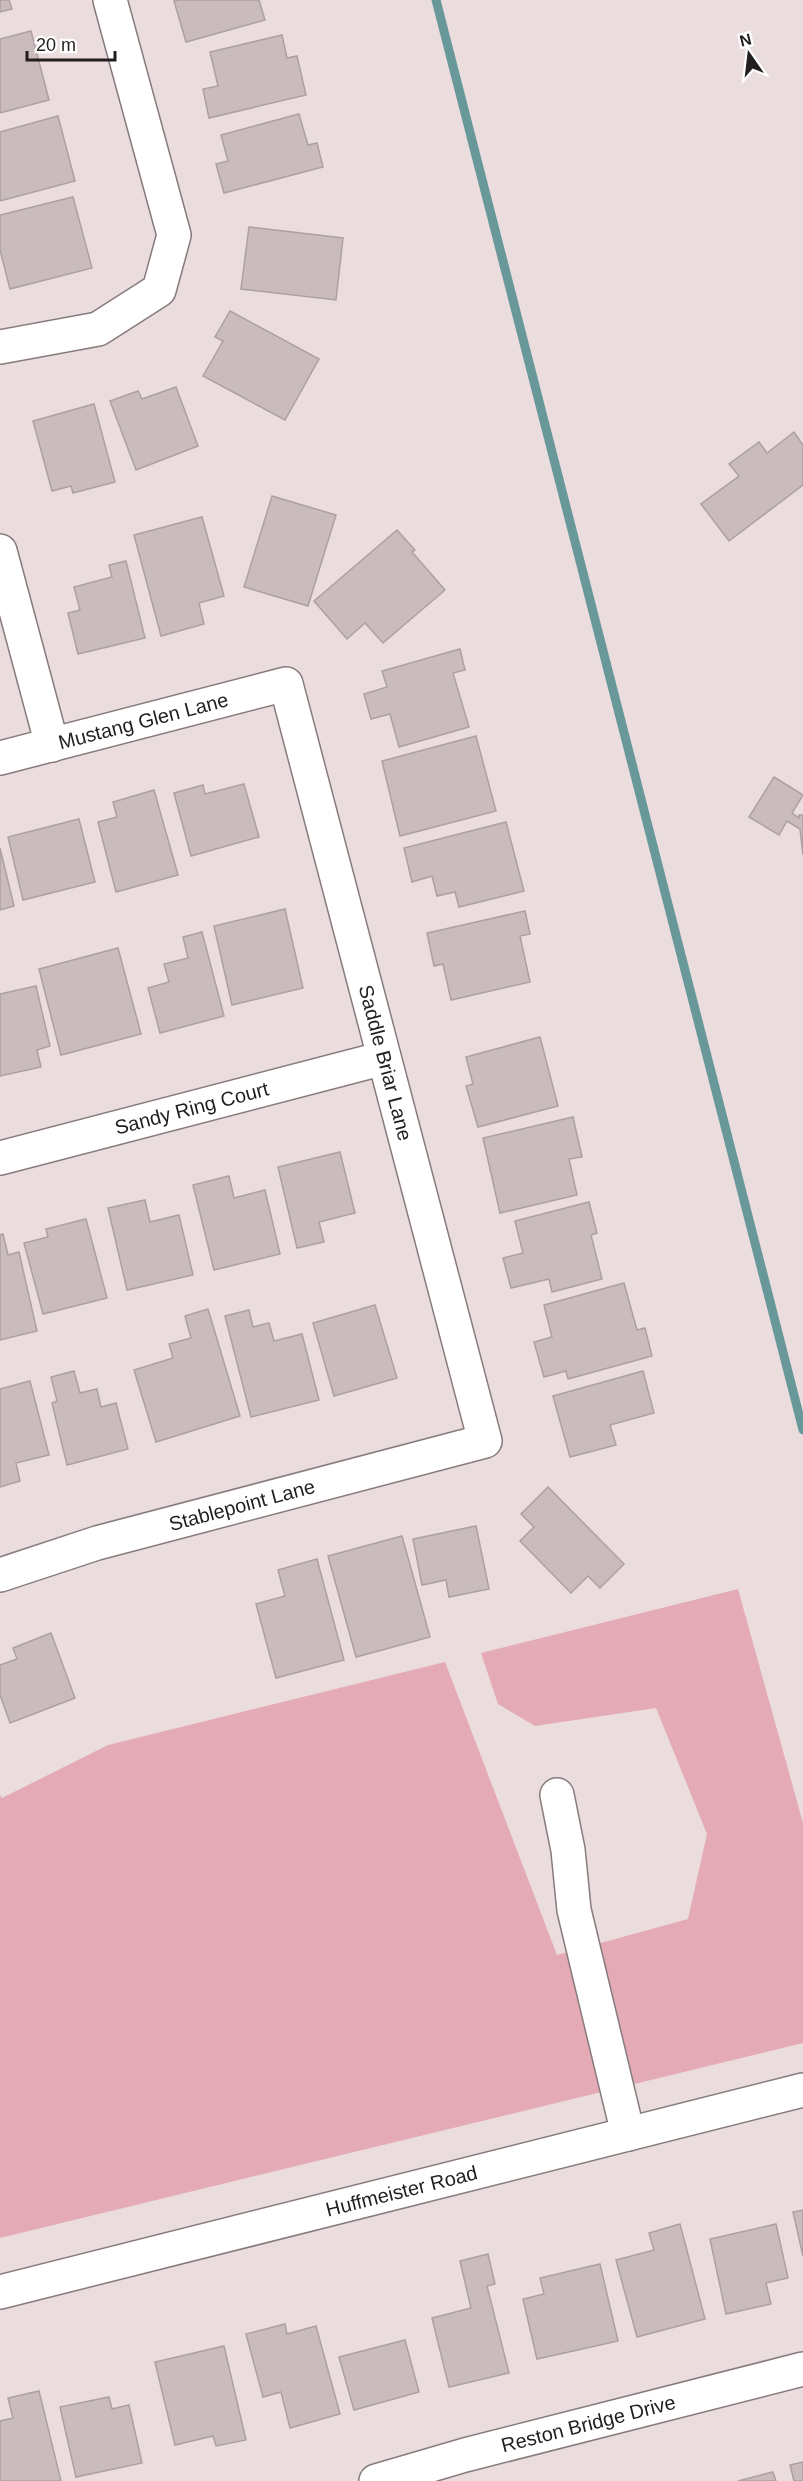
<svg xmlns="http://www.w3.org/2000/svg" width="803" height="2481" font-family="Arial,sans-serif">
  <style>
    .green { fill: #e4abb6 }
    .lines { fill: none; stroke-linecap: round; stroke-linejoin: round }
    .stream { stroke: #69989b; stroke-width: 9 }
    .building { fill: #cabbbd; stroke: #aea0a2; stroke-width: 1.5 }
    .minor-casing { stroke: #887b7d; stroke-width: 36 }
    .minor { stroke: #fff; stroke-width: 33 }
    .labels { text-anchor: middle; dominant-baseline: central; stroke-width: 5; stroke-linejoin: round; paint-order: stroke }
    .street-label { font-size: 20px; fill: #221d1e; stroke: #fff }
  </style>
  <rect width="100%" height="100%" fill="#ebdcde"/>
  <path class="green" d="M 738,1589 L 803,1823 L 803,2043 L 0,2238 L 0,1795 L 2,1798 L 108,1745 L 445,1662 L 557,1955 L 688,1919 L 707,1834 L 656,1708 L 535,1726 L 498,1704 L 481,1653 Z"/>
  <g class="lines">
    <path class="stream" d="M 436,0 L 803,1430"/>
  </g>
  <g class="building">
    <path d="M 0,0 L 9,0 L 12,9 L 0,12 Z"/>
    <path d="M 178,0 L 259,0 L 265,20 L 186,42 L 174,1 Z"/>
    <path d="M 31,31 L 49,100 L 0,113 L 0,39 Z"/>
    <path d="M 282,35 L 287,58 L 297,56 L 306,95 L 209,118 L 203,89 L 218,86 L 210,52 Z"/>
    <path d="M 299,114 L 308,145 L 317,143 L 323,167 L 224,193 L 216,164 L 228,161 L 221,135 Z"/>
    <path d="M 58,116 L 75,181 L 0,201 L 0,132 Z"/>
    <path d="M 73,197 L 92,268 L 10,289 L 0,250 L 0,215 Z"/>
    <path d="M 249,227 L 343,238 L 336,300 L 241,289 Z"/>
    <path d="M 230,311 L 319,359 L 285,420 L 203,376 L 223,341 L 215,337 Z"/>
    <path d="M 176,387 L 198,446 L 136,470 L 110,401 L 138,391 L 142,399 Z"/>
    <path d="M 94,404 L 115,482 L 73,493 L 71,486 L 52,491 L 33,421 Z"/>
    <path d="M 794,432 L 803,445 L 803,485 L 729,541 L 701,504 L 739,476 L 729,464 L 759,442 L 767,453 Z"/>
    <path d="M 272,496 L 336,515 L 308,606 L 244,587 Z"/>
    <path d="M 202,517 L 224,596 L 199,603 L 204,624 L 161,636 L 134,535 Z"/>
    <path d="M 397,530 L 415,550 L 412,552 L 445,590 L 383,643 L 365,623 L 347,639 L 314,601 Z"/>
    <path d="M 126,561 L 145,638 L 78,654 L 68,613 L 80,610 L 74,587 L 112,577 L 109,565 Z"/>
    <path d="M 460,649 L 465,670 L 453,673 L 469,727 L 399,747 L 390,714 L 371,719 L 364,694 L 387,687 L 382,671 Z"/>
    <path d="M 476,736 L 496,811 L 400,836 L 382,761 Z"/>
    <path d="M 774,777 L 803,795 L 792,813 L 799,818 L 799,815 L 803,815 L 803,855 L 800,829 L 787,821 L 779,835 L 749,817 Z"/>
    <path d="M 244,784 L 259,837 L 191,856 L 174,793 L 203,785 L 205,794 Z"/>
    <path d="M 154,790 L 178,875 L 116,892 L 98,822 L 117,817 L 113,802 Z"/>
    <path d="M 79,819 L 95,882 L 23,900 L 8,837 Z"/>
    <path d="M 506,822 L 524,891 L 459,907 L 455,892 L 437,896 L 432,876 L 412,882 L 404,848 Z"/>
    <path d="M 0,848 L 14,906 L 0,910 Z"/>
    <path d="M 285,909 L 303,988 L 232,1005 L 214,926 Z"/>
    <path d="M 525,911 L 530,934 L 520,936 L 530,982 L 451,1000 L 443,964 L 434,966 L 427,933 Z"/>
    <path d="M 202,932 L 224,1016 L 160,1033 L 148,988 L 169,982 L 164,964 L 188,958 L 183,937 Z"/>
    <path d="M 118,948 L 141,1034 L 61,1055 L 39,969 Z"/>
    <path d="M 36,986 L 50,1046 L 37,1050 L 41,1067 L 0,1076 L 0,994 Z"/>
    <path d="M 540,1037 L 558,1106 L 478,1127 L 466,1086 L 473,1084 L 466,1057 Z"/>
    <path d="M 573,1117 L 582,1157 L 569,1159 L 577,1195 L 500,1213 L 483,1138 Z"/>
    <path d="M 340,1152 L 355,1213 L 319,1222 L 324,1242 L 297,1248 L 278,1167 Z"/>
    <path d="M 229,1176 L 234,1198 L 265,1190 L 280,1254 L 214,1270 L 193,1185 Z"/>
    <path d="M 145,1200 L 150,1222 L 179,1215 L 193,1275 L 127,1290 L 108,1208 Z"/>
    <path d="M 589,1202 L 597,1233 L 591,1235 L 602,1279 L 552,1292 L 549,1279 L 511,1288 L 503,1258 L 523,1253 L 515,1221 Z"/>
    <path d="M 86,1219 L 107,1298 L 43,1314 L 24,1243 L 48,1237 L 46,1229 Z"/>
    <path d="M 3,1234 L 8,1255 L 19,1252 L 37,1331 L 0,1340 L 0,1235 Z"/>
    <path d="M 624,1283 L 637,1330 L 645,1328 L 652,1356 L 568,1379 L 566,1371 L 544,1377 L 534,1342 L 552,1337 L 544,1305 Z"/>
    <path d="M 375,1305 L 397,1378 L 334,1396 L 313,1323 Z"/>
    <path d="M 208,1309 L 240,1416 L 156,1442 L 134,1370 L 173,1358 L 169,1344 L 191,1338 L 185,1316 Z"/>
    <path d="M 249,1310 L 253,1327 L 269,1323 L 274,1341 L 302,1334 L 319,1400 L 251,1417 L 225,1316 Z"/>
    <path d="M 74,1371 L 80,1393 L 97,1389 L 101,1407 L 116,1403 L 128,1449 L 67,1465 L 52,1403 L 57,1401 L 51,1377 Z"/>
    <path d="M 643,1371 L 654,1413 L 610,1425 L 616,1445 L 570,1457 L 553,1396 Z"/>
    <path d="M 30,1381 L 49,1455 L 16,1463 L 20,1481 L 0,1487 L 0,1389 Z"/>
    <path d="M 548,1487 L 624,1564 L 600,1588 L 588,1576 L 571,1593 L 520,1541 L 534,1527 L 521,1514 Z"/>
    <path d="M 476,1526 L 489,1589 L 449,1597 L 446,1580 L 422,1585 L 413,1539 Z"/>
    <path d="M 402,1536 L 430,1637 L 356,1657 L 328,1556 Z"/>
    <path d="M 317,1559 L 344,1660 L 276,1678 L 256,1604 L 285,1596 L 278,1570 Z"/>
    <path d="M 51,1633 L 75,1698 L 10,1723 L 0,1695 L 0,1665 L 17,1659 L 13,1648 Z"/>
    <path d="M 803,2210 L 803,2256 L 793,2212 Z"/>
    <path d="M 680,2224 L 705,2319 L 637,2337 L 616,2260 L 654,2250 L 649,2233 Z"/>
    <path d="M 776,2224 L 788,2278 L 766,2283 L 771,2304 L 726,2314 L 710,2239 Z"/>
    <path d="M 488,2254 L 495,2284 L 487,2286 L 509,2373 L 449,2387 L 432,2318 L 471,2308 L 460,2261 Z"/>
    <path d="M 600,2264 L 618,2341 L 537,2359 L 523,2299 L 544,2294 L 540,2278 Z"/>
    <path d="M 285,2324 L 287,2334 L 316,2326 L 340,2414 L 290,2428 L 281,2392 L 263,2397 L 246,2334 Z"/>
    <path d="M 405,2340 L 419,2392 L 354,2410 L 339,2357 Z"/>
    <path d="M 224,2346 L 246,2440 L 216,2446 L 213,2436 L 175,2445 L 155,2362 Z"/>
    <path d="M 39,2391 L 61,2481 L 0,2481 L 0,2421 L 13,2418 L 8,2398 Z"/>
    <path d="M 109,2397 L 112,2409 L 129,2405 L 142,2463 L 76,2477 L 60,2407 Z"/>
    <path d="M 803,2462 L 803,2481 L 794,2481 L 790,2465 Z"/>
    <path d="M 773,2472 L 776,2481 L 738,2481 Z"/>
  </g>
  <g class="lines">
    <defs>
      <g id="minor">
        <path d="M 0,347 L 98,329 L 159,290 L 174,235 L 110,0"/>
        <path d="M 0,551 L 52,745"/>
        <path id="s1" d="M 0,758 L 286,684 L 485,1441 L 97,1543 L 0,1575"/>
        <path id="s2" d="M 0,1158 L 384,1058"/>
        <path d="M 557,1795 L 568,1850 L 574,1910 L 628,2134"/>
        <path id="s3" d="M 0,2292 L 803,2090"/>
        <path id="s4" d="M 376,2481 L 465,2455 L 803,2369"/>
      </g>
    </defs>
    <use href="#minor" class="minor-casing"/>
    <use href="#minor" class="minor"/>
  </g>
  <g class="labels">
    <g class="street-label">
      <text stroke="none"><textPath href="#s1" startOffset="148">Mustang Glen Lane</textPath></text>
      <text stroke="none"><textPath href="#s1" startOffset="687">Saddle Briar Lane</textPath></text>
      <text stroke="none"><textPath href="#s2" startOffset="198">Sandy Ring Court</textPath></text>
      <text transform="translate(242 1505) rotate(-15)">Stablepoint Lane</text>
      <text stroke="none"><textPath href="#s3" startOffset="414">Huffmeister Road</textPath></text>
      <text stroke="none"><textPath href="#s4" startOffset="220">Reston Bridge Drive</textPath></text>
    </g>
  </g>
  <g transform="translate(749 54) rotate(346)" stroke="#ffffff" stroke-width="4.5" paint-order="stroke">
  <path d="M0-4.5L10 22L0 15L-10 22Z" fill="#221d1e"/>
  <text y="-9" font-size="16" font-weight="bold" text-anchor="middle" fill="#221d1e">N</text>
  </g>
  <path d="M27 51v9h88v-9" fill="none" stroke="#221d1e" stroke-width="3"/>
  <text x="36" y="51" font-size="18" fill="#221d1e" stroke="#ffffff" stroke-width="4.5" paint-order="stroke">20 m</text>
</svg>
